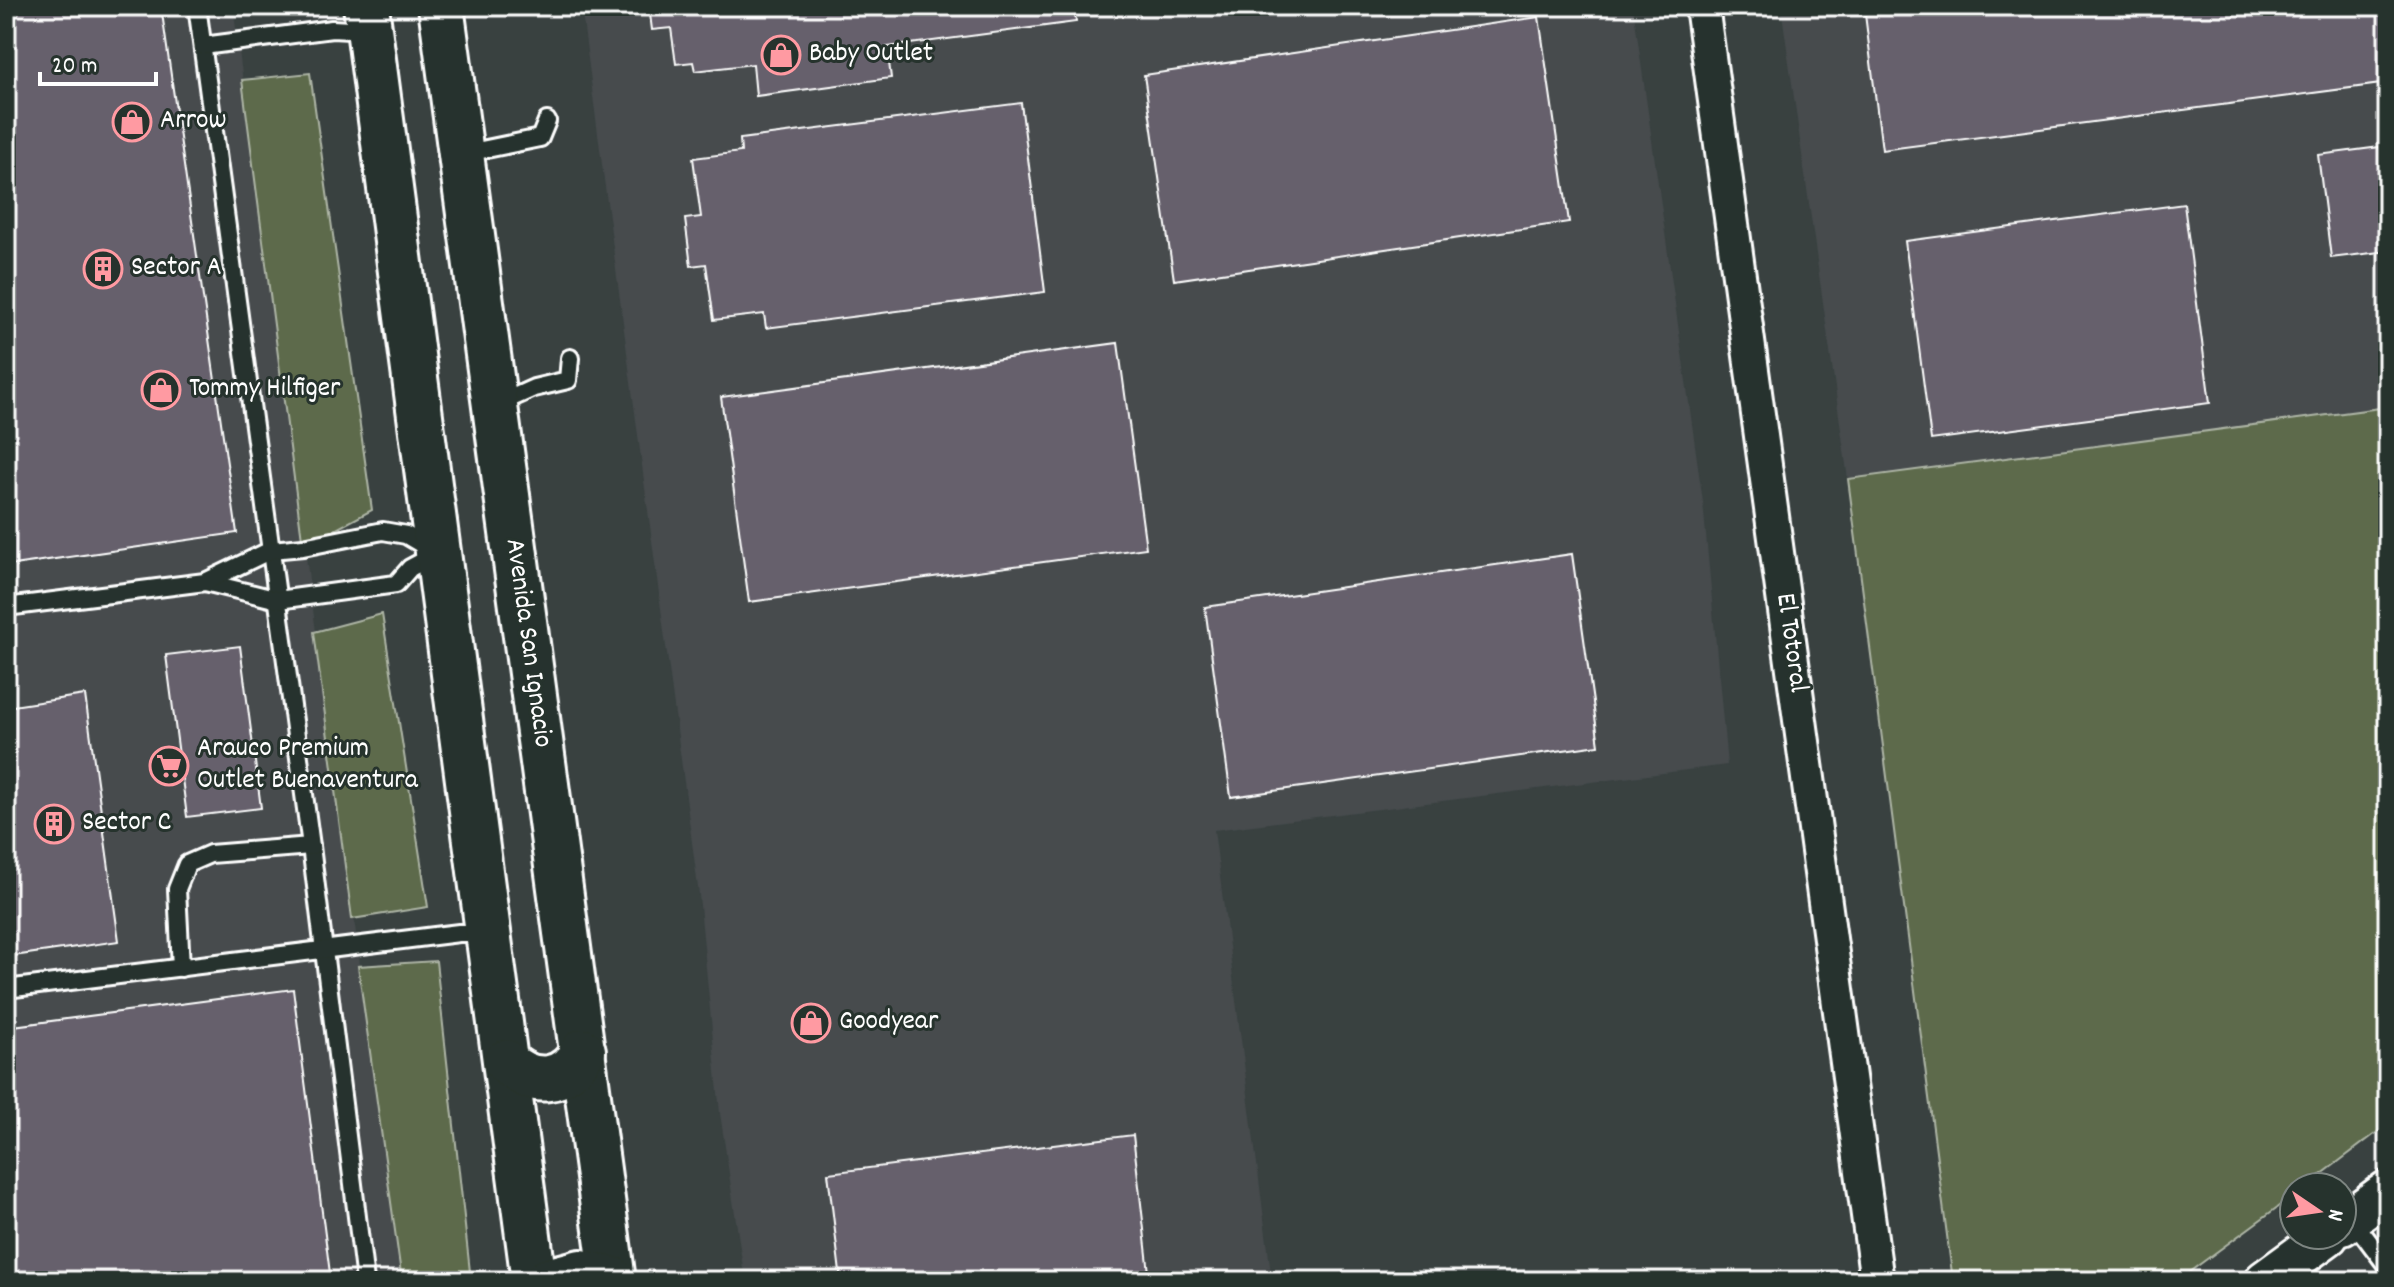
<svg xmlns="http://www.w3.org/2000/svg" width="2394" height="1287" font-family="Dekko,sans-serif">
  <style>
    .built { fill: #464b4d }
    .green { fill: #5d6b4c; stroke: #aeb5a6; stroke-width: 2 }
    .building { fill: #66616c; stroke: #fff; stroke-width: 2 }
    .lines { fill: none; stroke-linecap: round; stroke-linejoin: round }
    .service-casing { stroke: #fff; stroke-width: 22 }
    .minor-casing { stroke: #fff; stroke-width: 38 }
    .tertiary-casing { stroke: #fff; stroke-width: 46 }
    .secondary-casing { stroke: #fff; stroke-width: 50 }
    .service { stroke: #26332d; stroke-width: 16 }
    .minor { stroke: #26332d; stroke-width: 32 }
    .tertiary { stroke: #26332d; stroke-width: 40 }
    .secondary { stroke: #26332d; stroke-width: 44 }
    .labels { text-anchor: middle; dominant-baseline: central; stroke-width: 6; stroke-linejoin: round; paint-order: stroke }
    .poi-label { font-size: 28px; fill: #fff; stroke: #26332d; text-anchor: start }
    .street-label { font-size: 28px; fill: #fff; stroke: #26332d }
  </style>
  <rect width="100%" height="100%" fill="#394140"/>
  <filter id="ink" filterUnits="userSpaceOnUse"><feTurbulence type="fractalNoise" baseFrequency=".0125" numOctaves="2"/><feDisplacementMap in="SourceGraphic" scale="16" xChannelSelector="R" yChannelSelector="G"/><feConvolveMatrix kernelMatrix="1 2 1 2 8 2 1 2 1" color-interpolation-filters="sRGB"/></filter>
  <g filter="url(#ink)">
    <g class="built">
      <path d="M 6,6 L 233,6 L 402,1281 L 6,1281 Z"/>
      <path d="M 581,6 L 1633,6 L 1703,502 L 1727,765 L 1214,830 L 1272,1281 L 745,1281 L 720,1113 L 699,895 Z"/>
      <path d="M 1781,6 L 2388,6 L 2388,407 L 1848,479 Z"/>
    </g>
    <g class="green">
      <path d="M 310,73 L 372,510 L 303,547 L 242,80 Z"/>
      <path d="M 2388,407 L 2388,1124 L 2305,1187 L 2294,1187 L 2294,1195 L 2177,1281 L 1953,1281 L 1848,479 Z"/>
      <path d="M 382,614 L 428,907 L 352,919 L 314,632 Z"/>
      <path d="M 436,961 L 471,1281 L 402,1281 L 358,966 Z"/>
    </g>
    <g class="building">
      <path d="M 6,6 L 161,6 L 237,533 L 6,566 Z"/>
      <path d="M 649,6 L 1074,6 L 1076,22 L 887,47 L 891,78 L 756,96 L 753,64 L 695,71 L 693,62 L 676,64 L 671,28 L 652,30 Z"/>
      <path d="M 1864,6 L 2388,6 L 2388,83 L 1882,150 Z"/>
      <path d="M 1539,17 L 1569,222 L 1174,280 L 1144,75 Z"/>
      <path d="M 1021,103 L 1045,292 L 766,328 L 764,314 L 714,320 L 706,264 L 691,266 L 685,219 L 701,217 L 693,158 L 741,152 L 740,139 Z"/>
      <path d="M 2388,146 L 2388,251 L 2331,258 L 2318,155 Z"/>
      <path d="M 2184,204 L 2210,403 L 1931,440 L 1905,241 Z"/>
      <path d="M 1118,343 L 1146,548 L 749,602 L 721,397 Z"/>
      <path d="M 1572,554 L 1599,745 L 1231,797 L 1205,607 Z"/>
      <path d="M 240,646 L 261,808 L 187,817 L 166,655 Z"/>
      <path d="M 85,695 L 119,941 L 6,957 L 6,707 Z"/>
      <path d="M 293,989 L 331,1281 L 6,1281 L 6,1027 Z"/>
      <path d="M 1133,1135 L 1150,1281 L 841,1281 L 828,1173 Z"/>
    </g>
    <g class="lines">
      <defs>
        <g id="service">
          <path d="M 197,6 L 311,846 L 365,1281"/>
          <path d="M 203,46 L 332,29 L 368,31"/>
          <path d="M 462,154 L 540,138 L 547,121"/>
          <path d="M 496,405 L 534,388 L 568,380 L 570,358"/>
          <path d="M 205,582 L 278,600 L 396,584 L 410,568 L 436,554"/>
          <path d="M 6,607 L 205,582 L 271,550 L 303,547 L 383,531 L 406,535 L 433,551"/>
          <path d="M 181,968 L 177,889 L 187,864 L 210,854 L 311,846"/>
          <path d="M 6,989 L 459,933 L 487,933"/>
          <path d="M 2351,1218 L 2388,1267"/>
        </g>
        <path id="minor" d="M 1702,6 L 1877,1281"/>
        <g id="tertiary">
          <path d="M 2342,1225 L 2388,1191"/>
          <path d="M 2265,1281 L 2328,1235"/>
        </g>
        <g id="secondary">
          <path d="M 366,6 L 534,1281"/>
          <path d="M 441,6 L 613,1281"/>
          <path d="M 506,1062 C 532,1087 566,1084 583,1051"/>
          <path d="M 547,1281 L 581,1272 L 612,1279"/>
        </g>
      </defs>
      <use href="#service" class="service-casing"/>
      <use href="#minor" class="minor-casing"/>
      <use href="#tertiary" class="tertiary-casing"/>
      <use href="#secondary" class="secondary-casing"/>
      <use href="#service" class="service"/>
      <use href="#minor" class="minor"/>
      <use href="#tertiary" class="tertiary"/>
      <use href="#secondary" class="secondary"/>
    </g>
  </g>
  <defs>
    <symbol id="shop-ring" viewBox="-11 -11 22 22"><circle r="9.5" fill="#26332d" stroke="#ff9aa2" stroke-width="1.5"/><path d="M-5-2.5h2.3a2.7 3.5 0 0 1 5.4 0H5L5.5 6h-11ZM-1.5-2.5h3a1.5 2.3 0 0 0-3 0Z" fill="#ff9aa2"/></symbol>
    <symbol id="building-ring" viewBox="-11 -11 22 22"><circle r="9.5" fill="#26332d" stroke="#ff9aa2" stroke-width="1.5"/><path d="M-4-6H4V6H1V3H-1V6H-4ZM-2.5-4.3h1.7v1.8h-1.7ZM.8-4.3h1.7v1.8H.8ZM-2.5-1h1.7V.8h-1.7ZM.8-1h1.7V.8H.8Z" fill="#ff9aa2"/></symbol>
    <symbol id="supermarket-ring" viewBox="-11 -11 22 22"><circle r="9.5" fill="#26332d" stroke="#ff9aa2" stroke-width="1.5"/><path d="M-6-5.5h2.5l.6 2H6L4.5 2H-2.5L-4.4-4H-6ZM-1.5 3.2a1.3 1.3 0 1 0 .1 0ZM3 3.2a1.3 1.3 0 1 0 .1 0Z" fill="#ff9aa2"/></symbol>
  </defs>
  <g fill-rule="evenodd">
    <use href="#shop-ring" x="759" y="33" width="44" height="44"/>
    <use href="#shop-ring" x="110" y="100" width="44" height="44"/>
    <use href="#building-ring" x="81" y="247" width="44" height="44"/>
    <use href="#shop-ring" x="139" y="368" width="44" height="44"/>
    <use href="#supermarket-ring" x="147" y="744" width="44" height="44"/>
    <use href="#building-ring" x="32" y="802" width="44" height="44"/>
    <use href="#shop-ring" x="789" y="1001" width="44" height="44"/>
  </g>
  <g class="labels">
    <g class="poi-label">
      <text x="809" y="55">Baby Outlet</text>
      <text x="160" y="122">Arrow</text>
      <text x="131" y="269">Sector A</text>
      <text x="189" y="390">Tommy Hilfiger</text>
      <text x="197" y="750">Arauco Premium<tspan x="197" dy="32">Outlet Buenaventura</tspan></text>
      <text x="82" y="824">Sector C</text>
      <text x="839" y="1023">Goodyear</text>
    </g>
    <g class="street-label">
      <text transform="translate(527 643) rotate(82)">Avenida San Ignacio</text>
      <text transform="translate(1790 643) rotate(82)">El Totoral</text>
    </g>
  </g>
  <rect width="2394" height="1287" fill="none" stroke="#26332d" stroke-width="32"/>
  <rect x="16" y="16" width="2362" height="1255" fill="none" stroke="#fff" stroke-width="3" filter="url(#ink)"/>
  <g transform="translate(2318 1211) rotate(103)"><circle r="38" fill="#26332d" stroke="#7d8581" stroke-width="2"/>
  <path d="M0-6L14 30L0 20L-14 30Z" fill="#ff9aa2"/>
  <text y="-12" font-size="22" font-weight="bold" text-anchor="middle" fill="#ffffff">N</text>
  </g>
  <path d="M40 72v12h116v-12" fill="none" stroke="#ffffff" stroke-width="4"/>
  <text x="52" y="72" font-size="24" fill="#ffffff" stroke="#26332d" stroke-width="6" paint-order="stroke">20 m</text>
</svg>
